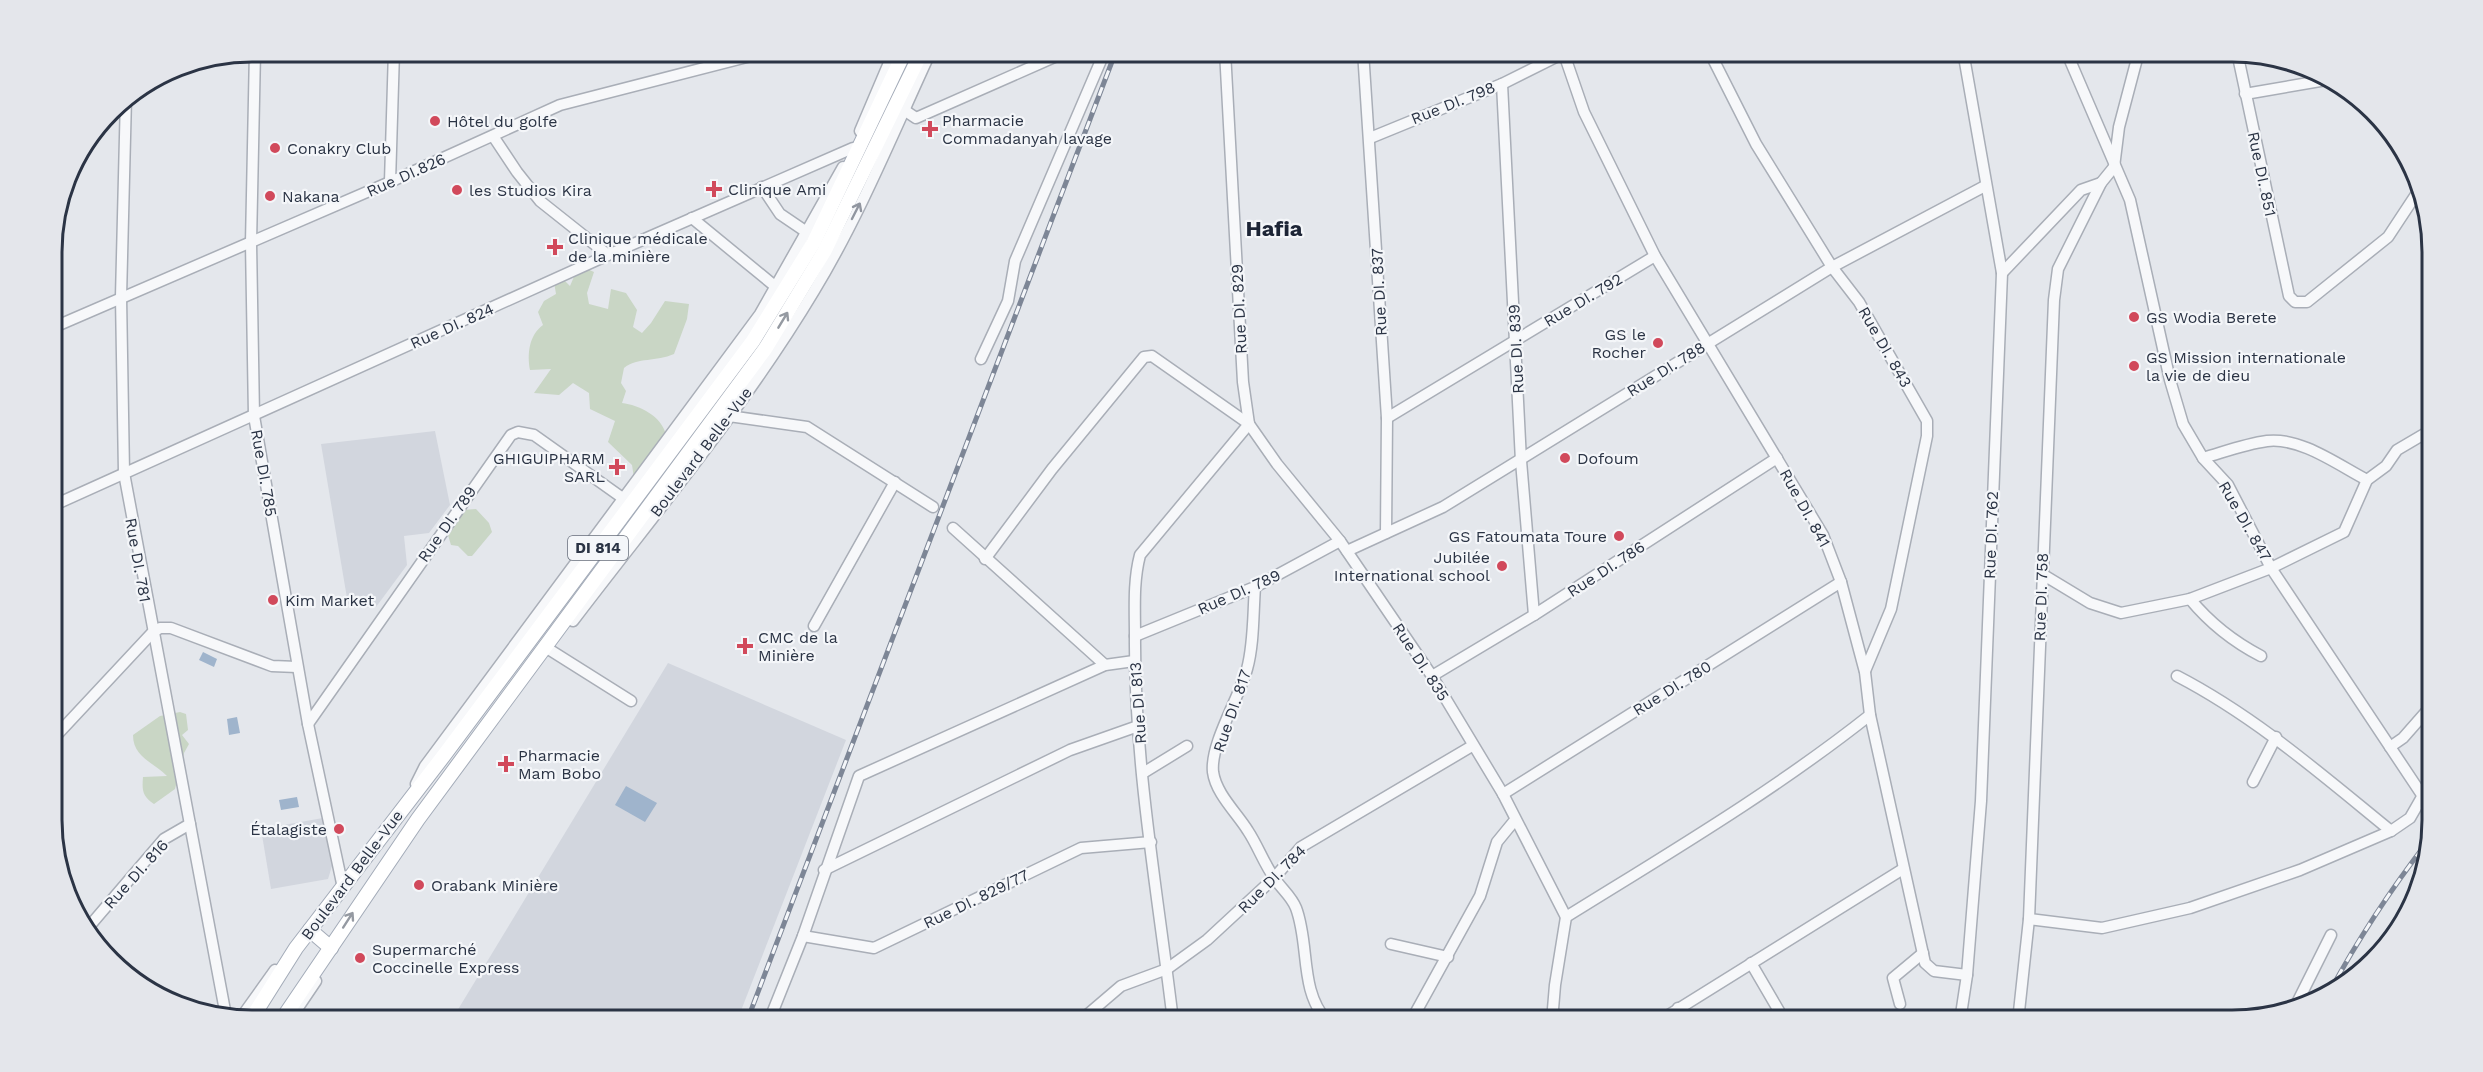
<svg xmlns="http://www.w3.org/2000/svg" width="2483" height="1072" font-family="'Work Sans',sans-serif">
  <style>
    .built { fill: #d2d6de }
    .green { fill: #c9d6c5 }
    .water { fill: #9fb4cc }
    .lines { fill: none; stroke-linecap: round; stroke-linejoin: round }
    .minor-casing { stroke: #a9aeb7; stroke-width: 13 }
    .major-casing { stroke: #a3abb8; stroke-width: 16 }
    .minor { stroke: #f7f8fa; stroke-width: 10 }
    .major { stroke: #fff; stroke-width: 14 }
    .rail-casing { stroke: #7d8696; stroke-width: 5 }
    .rail { stroke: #f4f6f9; stroke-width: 3; stroke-dasharray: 9; stroke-linecap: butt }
    .oneway { stroke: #9196a0 }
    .oneway2 { stroke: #959aa2 }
    .poi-dot { fill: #d1495b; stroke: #f4f6f9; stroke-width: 2 }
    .labels { text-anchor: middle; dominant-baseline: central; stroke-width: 4.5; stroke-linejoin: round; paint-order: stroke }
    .shield { fill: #f4f6f9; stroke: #676e7b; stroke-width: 1.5 }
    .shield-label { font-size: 15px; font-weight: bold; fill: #2b3445 }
    .street-label { font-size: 16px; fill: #2b3445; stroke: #f4f6f9 }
    .poi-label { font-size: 16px; fill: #2b3445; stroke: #f4f6f9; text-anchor: start }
    .district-label { font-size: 22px; font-weight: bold; fill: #1d2536; stroke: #f4f6f9 }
    .rim { fill: none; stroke: #2b3445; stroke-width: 3 }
  </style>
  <rect width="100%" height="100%" fill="#e4e7ec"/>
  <g class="built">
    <path d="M 435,431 L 450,505 L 429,533 L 404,536 L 407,565 L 376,607 L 356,608 L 348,604 L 321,444 Z"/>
    <path d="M 668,663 L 846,740 L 737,1021 L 451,1021 Z"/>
    <path d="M 323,818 L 332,866 L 328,879 L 271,889 L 261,829 Z"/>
  </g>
  <g class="green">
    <path d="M 585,268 L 594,272 L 587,293 L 589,304 L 608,309 L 611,289 L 626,293 L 637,310 L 633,327 L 642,333 L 651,323 L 665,301 L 689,304 L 687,319 L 674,354 C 656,362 638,357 624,368 L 621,383 L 626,391 L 622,403 C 639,405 662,416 666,435 C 667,441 665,449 664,455 C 663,467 663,476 656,487 L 640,486 L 634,478 L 632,465 L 608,442 L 615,421 L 590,409 L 589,393 L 573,383 L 559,395 L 534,393 L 551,369 L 530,370 C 527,354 529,335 543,325 L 538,312 L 544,301 L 556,294 L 554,282 L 563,279 L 570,286 L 576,272 Z"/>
    <path d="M 476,509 L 489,523 L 492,532 L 472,556 L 468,556 L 458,546 L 451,545 L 447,532 L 454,528 L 453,519 L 462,510 Z"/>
    <path d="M 180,712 L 186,714 L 188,730 L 182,735 L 189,744 L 184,753 L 175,789 L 154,804 C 142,796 142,790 143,777 L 167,776 C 153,762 133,757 133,735 L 160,716 Z"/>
  </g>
  <g class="water">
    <path d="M 203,652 L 217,659 L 214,667 L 199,660 Z"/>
    <path d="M 237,717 L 240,733 L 229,735 L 227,719 Z"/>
    <path d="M 626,786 L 657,803 L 645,822 L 615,805 Z"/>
    <path d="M 297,797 L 299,807 L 281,810 L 279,800 Z"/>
  </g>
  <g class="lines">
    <defs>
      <g id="minor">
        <path d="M 255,51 L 251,243 L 254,416 L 308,724 L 343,888"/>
        <path d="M 1225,51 L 1243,382 L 1249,424"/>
        <path d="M 1363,51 L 1387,418 L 1386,533"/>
        <path d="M 1563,51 L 1584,112 L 1655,256 L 1823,535 L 1841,582 L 1865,672 L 1870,715 L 1925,963 L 1934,971 L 1967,975"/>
        <path d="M 1709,51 L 1756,144 L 1832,267 L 1859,302 L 1927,421 L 1927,436 L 1891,609 L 1865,671"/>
        <path d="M 2066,51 L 2130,200 L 2170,380 L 2183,424 L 2203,458 L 2228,485 L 2271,568 L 2432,810"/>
        <path d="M 2237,52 L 2289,296 L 2295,302 L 2307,302 L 2388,237 L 2417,193"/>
        <path d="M 1502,84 L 1521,461 L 1534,615"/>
        <path d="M 2245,94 L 2326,80"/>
        <path d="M 126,97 L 121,297 L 124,473 L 226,1016"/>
        <path d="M 904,110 L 916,118 L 1068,51"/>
        <path d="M 860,131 L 894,51"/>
        <path d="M 493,136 L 517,172 L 540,201 L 608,255"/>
        <path d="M 1370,138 L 1502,84 L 1568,51"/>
        <path d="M 390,182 L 394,51"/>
        <path d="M 762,187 L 780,214 L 808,233"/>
        <path d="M 692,218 L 776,287"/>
        <path d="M 2002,273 L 2081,190 L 2101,183"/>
        <path d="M 52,328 L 390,182 L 560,105 L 770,51"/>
        <path d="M 981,359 L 1008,301 L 1015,261 L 1105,51"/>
        <path d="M 729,416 L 807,427 L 933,507"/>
        <path d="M 1387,418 L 1655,256"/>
        <path d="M 2203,458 C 2224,452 2245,444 2267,441 C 2301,437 2338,465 2367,480"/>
        <path d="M 52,506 L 608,255 L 853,148"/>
        <path d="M 953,528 L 1105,665"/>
        <path d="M 1347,551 L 1443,507 L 1832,267 L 1985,186"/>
        <path d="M 985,559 L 1052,469 L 1144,357 L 1152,356 L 1249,424 L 1277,464 L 1340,541 L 1432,676 L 1503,794 L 1566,917"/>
        <path d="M 2042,574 L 2090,603 L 2121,613 L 2190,599 L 2271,568 L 2344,532 L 2367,480 L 2386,466 L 2397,450 L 2431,430"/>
        <path d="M 1255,587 C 1253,613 1254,644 1247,669 C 1239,698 1210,744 1213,772 C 1216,794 1237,813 1248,831 C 1258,846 1264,864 1275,879 C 1281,888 1292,897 1296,908 C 1310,945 1299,990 1327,1021"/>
        <path d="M 2190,599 C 2209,622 2234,642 2261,656"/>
        <path d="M 573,621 C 655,513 744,408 814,291 C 860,215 894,131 931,51"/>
        <path d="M 814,626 L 895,482"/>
        <path d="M 1135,636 L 1255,587 L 1340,541"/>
        <path d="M 550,650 L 631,701"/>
        <path d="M 1432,676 L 1534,615 L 1777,458"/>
        <path d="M 2177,676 C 2256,717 2322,775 2391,831"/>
        <path d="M 308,724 L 511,435 L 518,432 L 534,435 L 624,499"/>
        <path d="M 53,739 L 152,633 L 160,628 L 171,628 L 272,666 L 297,667"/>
        <path d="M 2390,747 L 2403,738 L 2432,705"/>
        <path d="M 1143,773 L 1187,746"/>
        <path d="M 2253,782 L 2276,737"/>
        <path d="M 416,784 L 425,766 L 760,314 L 843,167"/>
        <path d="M 1503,794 L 1841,582"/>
        <path d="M 824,870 L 1070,750 L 1138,726"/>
        <path d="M 2029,919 L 2102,928 L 2190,908 L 2300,870 L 2391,831 L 2410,818 L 2422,797 L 2432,788"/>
        <path d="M 87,929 L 164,839 L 190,824"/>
        <path d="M 803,936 L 874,948 L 1081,848 L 1151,842"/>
        <path d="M 1391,944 L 1448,957"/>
        <path d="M 1751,963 L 1779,1011"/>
        <path d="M 1900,1004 L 1893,978 L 1923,953"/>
        <path d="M 1678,1008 L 1685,1021"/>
        <path d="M 2293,1011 L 2331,935"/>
        <path d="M 240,1019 L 275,970"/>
        <path d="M 289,1021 L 316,981"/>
        <path d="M 769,1021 L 803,936 L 859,776 L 1105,665 L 1134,661"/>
        <path d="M 1080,1021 L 1121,986 L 1167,969 L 1207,940 L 1274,878 L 1301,847 L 1472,746"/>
        <path d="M 1173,1021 C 1158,894 1134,765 1135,636 C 1135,608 1133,582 1140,555 L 1249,424"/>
        <path d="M 1411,1021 L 1480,896 L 1497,842 L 1515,820"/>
        <path d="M 1552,1021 L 1555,985 L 1566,917 C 1669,853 1774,791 1870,715"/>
        <path d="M 1659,1021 L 1903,869"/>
        <path d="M 1960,1021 L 1967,975 L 1981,801 L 2002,273 L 1963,51"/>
        <path d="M 2018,1021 L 2029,919 L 2054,300 L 2058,269 L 2101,183 L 2114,167 L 2119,127 L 2139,51"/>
      </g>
      <g id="major">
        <path d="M 310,930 L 331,948"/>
        <path d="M 250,1021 L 296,948 L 445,754 L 753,341 L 814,242 L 905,51"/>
        <path d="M 281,1021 L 418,819 L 765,349 L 825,250 L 922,51"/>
      </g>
    </defs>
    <use href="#minor" class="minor-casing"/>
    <use href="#major" class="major-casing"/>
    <use href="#minor" class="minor"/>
    <use href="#major" class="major"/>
    <defs>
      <g id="rail">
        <path d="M 2329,993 C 2358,939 2391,889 2428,841"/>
        <path d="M 747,1021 L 1116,51"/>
      </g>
    </defs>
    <use href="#rail" class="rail-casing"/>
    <use href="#rail" class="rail"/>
  </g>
  <defs><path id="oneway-shaft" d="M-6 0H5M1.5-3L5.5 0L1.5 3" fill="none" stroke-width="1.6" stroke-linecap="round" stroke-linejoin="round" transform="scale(1.5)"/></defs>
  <use class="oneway" href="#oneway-shaft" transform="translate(856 211) rotate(-63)"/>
  <g class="oneway2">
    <use href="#oneway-shaft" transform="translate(783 320) rotate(-59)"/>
    <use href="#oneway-shaft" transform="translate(348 920) rotate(-57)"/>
  </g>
  <g class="poi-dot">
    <circle cx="435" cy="121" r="6"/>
    <path d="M927 120h6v6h6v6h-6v6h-6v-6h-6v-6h6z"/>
    <circle cx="275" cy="148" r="6"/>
    <path d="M711 180h6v6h6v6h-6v6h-6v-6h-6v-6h6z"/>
    <circle cx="457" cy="190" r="6"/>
    <circle cx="270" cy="196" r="6"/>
    <path d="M552 238h6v6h6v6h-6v6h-6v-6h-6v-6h6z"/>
    <circle cx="2134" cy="317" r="6"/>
    <circle cx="1658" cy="343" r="6"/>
    <circle cx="2134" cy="366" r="6"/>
    <circle cx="1565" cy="458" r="6"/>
    <path d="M614 458h6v6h6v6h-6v6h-6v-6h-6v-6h6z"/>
    <circle cx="1619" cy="536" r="6"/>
    <circle cx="1502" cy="566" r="6"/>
    <circle cx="273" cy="600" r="6"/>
    <path d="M742 637h6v6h6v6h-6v6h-6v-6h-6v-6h6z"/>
    <path d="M503 755h6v6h6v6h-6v6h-6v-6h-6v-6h6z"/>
    <circle cx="339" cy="829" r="6"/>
    <circle cx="419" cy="885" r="6"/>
    <circle cx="360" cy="958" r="6"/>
  </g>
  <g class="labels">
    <rect class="shield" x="568" y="536" width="60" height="24" rx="4.5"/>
    <g class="shield-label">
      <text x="598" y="548">DI 814</text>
    </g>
    <g class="street-label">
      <text transform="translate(1453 103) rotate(-22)">Rue DI. 798</text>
      <text transform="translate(2262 174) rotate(78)">Rue DI. 851</text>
      <text transform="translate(406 175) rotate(-24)">Rue DI.826</text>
      <text transform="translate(1379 292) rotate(-93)">Rue DI. 837</text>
      <text transform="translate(1583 300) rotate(-31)">Rue DI. 792</text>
      <text transform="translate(1239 309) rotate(-93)">Rue DI. 829</text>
      <text transform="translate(452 326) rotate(-24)">Rue DI. 824</text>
      <text transform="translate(1885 347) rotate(60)">Rue DI. 843</text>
      <text transform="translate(1516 349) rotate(-93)">Rue DI. 839</text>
      <text transform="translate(1666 369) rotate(-32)">Rue DI. 788</text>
      <text transform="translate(701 452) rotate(-53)">Boulevard Belle-Vue</text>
      <text transform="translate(264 473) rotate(80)">Rue DI. 785</text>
      <text transform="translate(1805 508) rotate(61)">Rue DI. 841</text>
      <text transform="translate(2245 521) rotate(60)">Rue DI. 847</text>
      <text transform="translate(447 524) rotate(-55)">Rue DI. 789</text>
      <text transform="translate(1991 535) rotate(-88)">Rue DI. 762</text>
      <text transform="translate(138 560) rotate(80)">Rue DI. 781</text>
      <text transform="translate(1606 569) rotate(-33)">Rue DI. 786</text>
      <text transform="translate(1239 592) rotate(-24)">Rue DI. 789</text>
      <text transform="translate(2041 597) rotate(-88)">Rue DI. 758</text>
      <text transform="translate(1421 662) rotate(57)">Rue DI. 835</text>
      <text transform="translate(1672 688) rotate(-32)">Rue DI. 780</text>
      <text transform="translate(1138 703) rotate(-94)">Rue DI 813</text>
      <text transform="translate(1232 711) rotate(-71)">Rue DI. 817</text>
      <text transform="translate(136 874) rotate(-48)">Rue DI. 816</text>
      <text transform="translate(352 875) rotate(-53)">Boulevard Belle-Vue</text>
      <text transform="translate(1272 879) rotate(-45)">Rue DI. 784</text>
      <text transform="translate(976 899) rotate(-26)">Rue DI. 829/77</text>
    </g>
    <g class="poi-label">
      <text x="942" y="120">Pharmacie<tspan x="942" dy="18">Commadanyah lavage</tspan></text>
      <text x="447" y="121">Hôtel du golfe</text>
      <text x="287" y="148">Conakry Club</text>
      <text x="728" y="189">Clinique Ami</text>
      <text x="469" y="190">les Studios Kira</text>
      <text x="282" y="196">Nakana</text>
      <text x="568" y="238">Clinique médicale<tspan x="568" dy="18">de la minière</tspan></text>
      <text x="2146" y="317">GS Wodia Berete</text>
      <text x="1646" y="334" text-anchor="end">GS le<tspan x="1646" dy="18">Rocher</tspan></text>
      <text x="2146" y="357">GS Mission internationale<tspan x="2146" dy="18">la vie de dieu</tspan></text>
      <text x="605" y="458" text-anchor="end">GHIGUIPHARM<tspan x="605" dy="18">SARL</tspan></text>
      <text x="1577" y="458">Dofoum</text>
      <text x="1607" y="536" text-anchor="end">GS Fatoumata Toure</text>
      <text x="1490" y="557" text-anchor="end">Jubilée<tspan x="1490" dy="18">International school</tspan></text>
      <text x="285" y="600">Kim Market</text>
      <text x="758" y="637">CMC de la<tspan x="758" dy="18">Minière</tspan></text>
      <text x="518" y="755">Pharmacie<tspan x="518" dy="18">Mam Bobo</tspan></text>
      <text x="327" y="829" text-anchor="end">Étalagiste</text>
      <text x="431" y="885">Orabank Minière</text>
      <text x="372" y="949">Supermarché<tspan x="372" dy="18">Coccinelle Express</tspan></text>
    </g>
    <g class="district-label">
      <text x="1274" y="228">Hafia</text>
    </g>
  </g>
  <path d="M0 0H2483V1072H0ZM252 62H2232A190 190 0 0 1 2422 252V820A190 190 0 0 1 2232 1010H252A190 190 0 0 1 62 820V252A190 190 0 0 1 252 62Z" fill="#e4e6eb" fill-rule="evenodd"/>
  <path class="rim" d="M252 62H2232A190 190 0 0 1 2422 252V820A190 190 0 0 1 2232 1010H252A190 190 0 0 1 62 820V252A190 190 0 0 1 252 62Z"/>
</svg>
